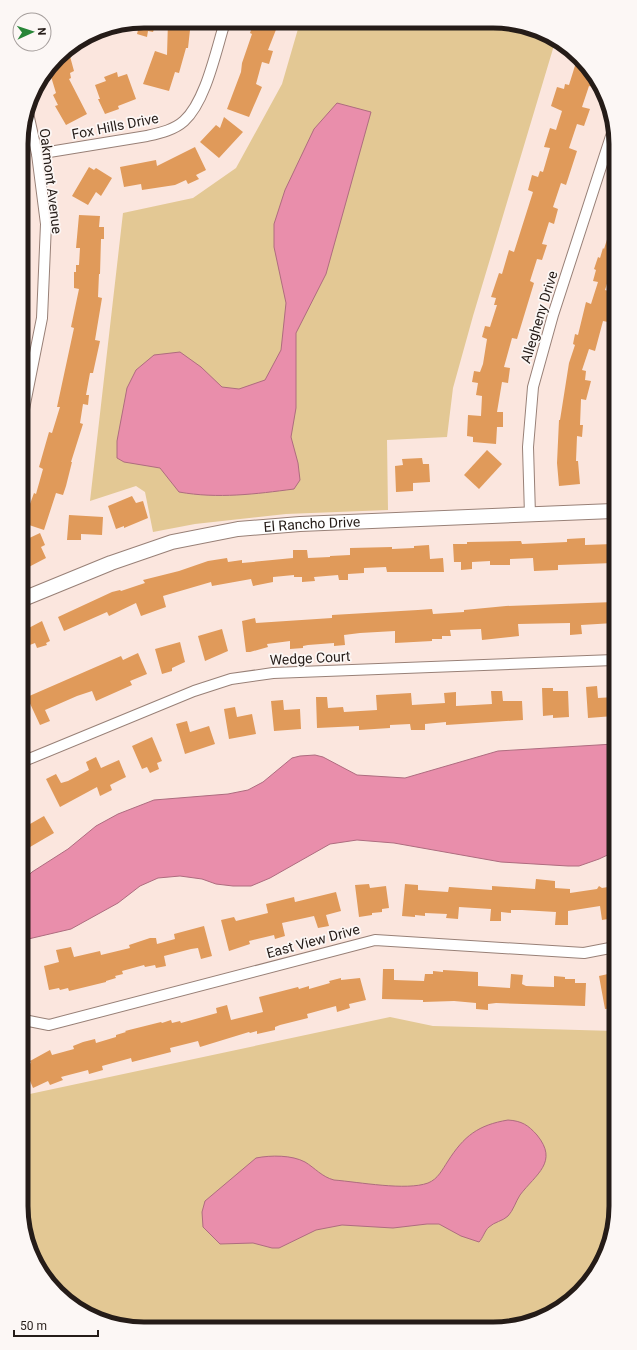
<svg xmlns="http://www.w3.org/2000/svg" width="637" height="1350" font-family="Roboto,sans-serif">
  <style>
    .green { fill: #e3c894 }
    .water { fill: #e98eab; stroke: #ae6c7f }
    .building { fill: #e09a5a }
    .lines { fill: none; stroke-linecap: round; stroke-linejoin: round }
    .street-casing { stroke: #988077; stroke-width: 12 }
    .secondary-casing { stroke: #988077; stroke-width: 16 }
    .street { stroke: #fff; stroke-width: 10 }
    .secondary { stroke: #fff; stroke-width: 14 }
    .labels { text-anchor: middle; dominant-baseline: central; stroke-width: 3.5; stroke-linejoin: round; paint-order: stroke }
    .street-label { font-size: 14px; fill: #251c18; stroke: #fcf7f5 }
    .rim { fill: none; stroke: #251c18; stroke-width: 5 }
  </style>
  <rect width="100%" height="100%" fill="#fbe6de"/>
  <g class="green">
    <path d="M 300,22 L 517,23 L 555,42 L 473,316 L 453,388 L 447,437 L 387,440 L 388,510 L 286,514 L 195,524 L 153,532 L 145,492 L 136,486 L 90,501 L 123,213 L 193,198 L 236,168 L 282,84 Z"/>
    <path d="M 390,1017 L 433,1026 L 615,1031 L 616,1214 L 607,1253 L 586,1287 L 561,1308 L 525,1325 L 120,1327 L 63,1298 L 42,1274 L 25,1238 L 25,1095 Z"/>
  </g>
  <g class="water">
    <path d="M 337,103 L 371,112 L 326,274 L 296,333 L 296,408 L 291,437 L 298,463 L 300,480 L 294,489 C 256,494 218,499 179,492 L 160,468 L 124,462 L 117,458 L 117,441 L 127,388 L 136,370 L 154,355 L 180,352 L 201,367 L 222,387 L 239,389 L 265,380 L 281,350 L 286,303 L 274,247 L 274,224 L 285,190 L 314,129 Z"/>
    <path d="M 614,744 L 614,852 L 599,859 L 579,866 L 568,866 L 501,862 L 394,843 L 357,840 L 330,844 L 270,878 L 251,886 L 233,886 L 216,884 L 202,879 L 180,876 L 158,878 L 140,886 L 118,903 L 71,929 L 24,940 L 24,880 L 32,872 L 68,849 L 96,826 L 118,814 L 154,800 L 228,794 L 248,790 L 263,782 L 292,758 L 300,756 L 315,755 L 323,757 L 357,775 L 405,778 L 498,751 Z"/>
    <path d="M 508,1120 C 522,1121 528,1125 537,1135 C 559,1162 536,1174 520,1195 C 516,1201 513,1211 508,1216 C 503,1221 494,1222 489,1227 C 485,1230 483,1238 479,1242 L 461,1236 L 439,1224 L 427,1224 L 393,1228 L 342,1225 L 316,1230 L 279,1248 L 272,1248 L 253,1243 L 220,1244 L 203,1227 L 202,1212 L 205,1201 L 256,1158 C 271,1155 292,1155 305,1162 C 315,1168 322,1177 334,1180 C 359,1182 406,1191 428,1183 C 438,1179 442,1170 448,1161 C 464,1136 478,1125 508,1120 Z"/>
  </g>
  <g class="building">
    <path d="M 157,21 L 153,32 L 148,31 L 147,37 L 137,34 L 140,22 Z"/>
    <path d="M 168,21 L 191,21 L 188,48 L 186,48 L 179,73 L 175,72 L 169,91 L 143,84 L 155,51 L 167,55 Z"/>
    <path d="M 254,22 L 279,22 L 268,50 L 273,51 L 269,64 L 262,62 L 256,84 L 262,87 L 249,117 L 227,109 L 241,72 L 242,63 L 252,34 L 250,33 Z"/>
    <path d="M 68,49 L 74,71 L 70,73 L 71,78 L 69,79 L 87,114 L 66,125 L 55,106 L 58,105 L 53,95 L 56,93 L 49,70 L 63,52 Z"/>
    <path d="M 578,56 L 596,78 L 593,87 L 589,86 L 582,107 L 590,109 L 584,126 L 577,124 L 569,148 L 577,151 L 566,185 L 561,183 L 553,207 L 558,209 L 554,224 L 549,222 L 542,244 L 547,245 L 542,260 L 537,259 L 530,281 L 534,283 L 517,339 L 512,338 L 504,367 L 510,368 L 508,383 L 502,382 L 497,412 L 503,412 L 503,427 L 497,427 L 496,444 L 473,442 L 473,437 L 467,436 L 468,415 L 481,416 L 482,396 L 476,395 L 478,383 L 472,382 L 474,371 L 480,372 L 483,364 L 487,339 L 482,337 L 485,326 L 490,327 L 497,305 L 494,305 L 496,298 L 491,297 L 499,273 L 502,274 L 509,250 L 514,252 L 533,192 L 528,190 L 532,175 L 538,177 L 540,171 L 543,172 L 550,148 L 544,147 L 550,128 L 556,130 L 562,111 L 551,106 L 557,87 L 564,89 L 565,84 L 569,85 Z"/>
    <path d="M 117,72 L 118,77 L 127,74 L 136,99 L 118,106 L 119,109 L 105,114 L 98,99 L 100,99 L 95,85 L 106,81 L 104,77 Z"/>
    <path d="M 224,117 L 243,132 L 219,158 L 200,142 L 216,125 L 220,128 Z"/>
    <path d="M 195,147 L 206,170 L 196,175 L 199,179 L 188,184 L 186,180 L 175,185 L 142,190 L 141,184 L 124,187 L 120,167 L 156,160 L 157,166 Z"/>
    <path d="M 89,167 L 94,170 L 96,168 L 112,178 L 101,196 L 96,192 L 88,205 L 72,196 Z"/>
    <path d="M 79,215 L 100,216 L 99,227 L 104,227 L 104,239 L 101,239 L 100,274 L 99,274 L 98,297 L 102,298 L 95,340 L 100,341 L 93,373 L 90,373 L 86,395 L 89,395 L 88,405 L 83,404 L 80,423 L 83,424 L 71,462 L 72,462 L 66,486 L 63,495 L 56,493 L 44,530 L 23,523 L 34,493 L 36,494 L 43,469 L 39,467 L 49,432 L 52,433 L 60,407 L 57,407 L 74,328 L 71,327 L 79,289 L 74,288 L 74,272 L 76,272 L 76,265 L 79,265 L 80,248 L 76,248 Z"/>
    <path d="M 610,230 L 612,230 L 612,275 L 610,274 L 605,290 L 612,292 L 612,316 L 611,315 L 608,322 L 603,321 L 595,351 L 589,349 L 582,370 L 586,371 L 585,380 L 591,381 L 586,400 L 581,399 L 580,425 L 583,425 L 582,437 L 577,436 L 576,461 L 578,461 L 580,484 L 559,486 L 557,463 L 559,420 L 560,420 L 569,363 L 575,345 L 573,344 L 575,334 L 578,335 L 586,302 L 591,304 L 598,282 L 593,281 L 596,270 L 594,269 L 598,257 L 600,258 L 603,248 L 604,249 Z"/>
    <path d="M 487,450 L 502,464 L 479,489 L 464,475 Z"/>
    <path d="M 422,458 L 423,464 L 429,464 L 430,482 L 413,483 L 413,491 L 396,492 L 395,466 L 403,465 L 402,459 Z"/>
    <path d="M 132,496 L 136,503 L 143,501 L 148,518 L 124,528 L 124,526 L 116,529 L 108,506 Z"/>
    <path d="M 69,515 L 103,517 L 102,535 L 81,534 L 81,540 L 67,540 Z"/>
    <path d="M 40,533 L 45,545 L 41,547 L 46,558 L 23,570 L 23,541 Z"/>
    <path d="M 585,538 L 585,545 L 613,544 L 613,563 L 558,565 L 558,570 L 534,571 L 533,558 L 510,559 L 510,565 L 490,565 L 490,561 L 472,562 L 472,569 L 461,570 L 461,562 L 454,562 L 453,544 L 467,544 L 467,542 L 521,541 L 522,544 L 567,542 L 567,539 Z"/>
    <path d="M 429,545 L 430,559 L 443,558 L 444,572 L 387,572 L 386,567 L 364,568 L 364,573 L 348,574 L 348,580 L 339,580 L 338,575 L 314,577 L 315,581 L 302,582 L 302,577 L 294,577 L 294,575 L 273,577 L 273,582 L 253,586 L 251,579 L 212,586 L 211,582 L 163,596 L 166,607 L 141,616 L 136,603 L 109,616 L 107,612 L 64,631 L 58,617 L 112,592 L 120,590 L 121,591 L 145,583 L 143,580 L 179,571 L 208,561 L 227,558 L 228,562 L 242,560 L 242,563 L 293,558 L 293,550 L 307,550 L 308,558 L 330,557 L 330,556 L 350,555 L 350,548 L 392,547 L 392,549 L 414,548 L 414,546 Z"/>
    <path d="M 614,602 L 614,623 L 581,625 L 582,634 L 570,635 L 570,623 L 518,624 L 519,636 L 482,640 L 481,629 L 450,630 L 451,636 L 442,636 L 442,639 L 432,639 L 432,641 L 395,643 L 395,631 L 360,633 L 344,635 L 345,645 L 334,646 L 334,643 L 308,645 L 303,646 L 303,648 L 290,649 L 290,641 L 267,644 L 268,647 L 250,652 L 246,652 L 242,621 L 255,618 L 256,623 L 332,618 L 332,615 L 418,610 L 432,609 L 433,614 L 464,612 L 464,610 L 506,606 Z"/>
    <path d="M 42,621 L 50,641 L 46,643 L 47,645 L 37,648 L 35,643 L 27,646 L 23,631 Z"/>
    <path d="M 222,629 L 228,651 L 205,661 L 198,636 Z"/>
    <path d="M 180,642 L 185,662 L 172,668 L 172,671 L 162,674 L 155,649 Z"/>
    <path d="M 138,653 L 147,674 L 130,681 L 132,685 L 96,701 L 92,691 L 77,696 L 45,710 L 50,721 L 40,725 L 27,697 L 121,656 L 123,660 Z"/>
    <path d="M 597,686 L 598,698 L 614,697 L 614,716 L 588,718 L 586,687 Z"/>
    <path d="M 542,688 L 553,688 L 553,691 L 568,691 L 569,717 L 553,718 L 553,715 L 543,716 Z"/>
    <path d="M 491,691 L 502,691 L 503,701 L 522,701 L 523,720 L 446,725 L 446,722 L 425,724 L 425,730 L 411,730 L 410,724 L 390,725 L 390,728 L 359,730 L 359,726 L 317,728 L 316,697 L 327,697 L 328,708 L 343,707 L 344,712 L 377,710 L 376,695 L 411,693 L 412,705 L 445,703 L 444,693 L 456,692 L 456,706 L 492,704 Z"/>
    <path d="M 283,700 L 284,710 L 300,709 L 301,729 L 274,731 L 271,701 Z"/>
    <path d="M 235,707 L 237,717 L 252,714 L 256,734 L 229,739 L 224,709 Z"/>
    <path d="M 187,721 L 190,732 L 209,726 L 215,744 L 185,754 L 176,724 Z"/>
    <path d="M 152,737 L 162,761 L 157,763 L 159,769 L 150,773 L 147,767 L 142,769 L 132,746 Z"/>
    <path d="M 96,757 L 101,768 L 119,760 L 126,777 L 110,785 L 112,790 L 100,796 L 97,787 L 60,807 L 46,779 L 56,774 L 61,783 L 68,781 L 89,770 L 86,762 Z"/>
    <path d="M 24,812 L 30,824 L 44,816 L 54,833 L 30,847 L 24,835 Z"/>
    <path d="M 536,879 L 555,881 L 555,888 L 570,889 L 570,893 L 597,889 L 599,886 L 602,888 L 608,887 L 614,918 L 602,920 L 600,906 L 568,911 L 568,925 L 555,925 L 556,912 L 522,910 L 511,910 L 511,913 L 501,912 L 501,921 L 490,921 L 491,909 L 459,907 L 458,919 L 446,918 L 447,914 L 425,913 L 425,916 L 415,915 L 415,917 L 402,916 L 405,884 L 418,885 L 418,890 L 448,892 L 449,887 L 492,890 L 492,886 L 535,889 Z"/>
    <path d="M 369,884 L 370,888 L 386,886 L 389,908 L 382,909 L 382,912 L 372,913 L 372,915 L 359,917 L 355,885 Z"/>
    <path d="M 336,892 L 341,911 L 326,915 L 329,926 L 318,928 L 314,916 L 282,923 L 285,936 L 275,939 L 274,935 L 249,941 L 250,944 L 229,951 L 221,920 L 234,917 L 236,921 L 268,913 L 266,904 L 294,897 L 295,902 Z"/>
    <path d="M 204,926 L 212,956 L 201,959 L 198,948 L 191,949 L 164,956 L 166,966 L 156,968 L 155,965 L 145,967 L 144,965 L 122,971 L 123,974 L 115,976 L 116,978 L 106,981 L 106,982 L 69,991 L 68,988 L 60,990 L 59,988 L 49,990 L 44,966 L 59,962 L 56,950 L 71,947 L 74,957 L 100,951 L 101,955 L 130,948 L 129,945 L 150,938 L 156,938 L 157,944 L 175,939 L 174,934 Z"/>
    <path d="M 383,969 L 394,969 L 394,980 L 424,981 L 425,974 L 433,974 L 433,971 L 443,972 L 443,970 L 478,972 L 478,986 L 510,988 L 511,974 L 523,975 L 522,984 L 526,986 L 554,987 L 554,976 L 565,977 L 565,979 L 575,979 L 575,983 L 586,983 L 585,1006 L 496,1003 L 488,1004 L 488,1010 L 476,1009 L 476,1003 L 454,1001 L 423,1002 L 423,1000 L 382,999 Z"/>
    <path d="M 608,974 L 609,982 L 615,981 L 615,1008 L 605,1009 L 599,976 Z"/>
    <path d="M 341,978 L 341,980 L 360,978 L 366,1000 L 349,1004 L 350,1008 L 337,1012 L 336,1006 L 307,1014 L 308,1018 L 280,1025 L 275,1027 L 275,1030 L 257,1034 L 257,1031 L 250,1033 L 249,1032 L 200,1047 L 198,1041 L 170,1048 L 171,1052 L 132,1062 L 131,1058 L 102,1066 L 103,1070 L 89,1074 L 88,1070 L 61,1077 L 63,1080 L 50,1085 L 48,1081 L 33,1088 L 25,1069 L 25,1066 L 31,1063 L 30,1061 L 50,1050 L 52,1055 L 74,1049 L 73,1046 L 83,1042 L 95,1039 L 96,1043 L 116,1037 L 116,1035 L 126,1032 L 125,1031 L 161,1022 L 162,1023 L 171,1020 L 172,1023 L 180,1021 L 181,1023 L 217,1013 L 216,1008 L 227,1005 L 231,1020 L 263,1012 L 259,997 L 298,987 L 299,989 L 309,986 L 309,989 L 330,983 L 329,981 Z"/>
  </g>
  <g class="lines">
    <defs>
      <g id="street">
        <path d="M 37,154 L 147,136 C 160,133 174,130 184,121 C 206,101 216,50 225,22"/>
        <path d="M 22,419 L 42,318 L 46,224 L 37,154 L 28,113"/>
        <path d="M 530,515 L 528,447 L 533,387 L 553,315 L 612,133"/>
        <path d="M 24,761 L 194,691 L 231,679 L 273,673 L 614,660"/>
        <path d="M 24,1020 L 49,1025 L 375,940 L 584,953 L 615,947"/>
      </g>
      <g id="secondary">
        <path id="s1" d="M 23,599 L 111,563 L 172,542 L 238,529 L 300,524 L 613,511"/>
      </g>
    </defs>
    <use href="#street" class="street-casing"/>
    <use href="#secondary" class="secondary-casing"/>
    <use href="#street" class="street"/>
    <use href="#secondary" class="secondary"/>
  </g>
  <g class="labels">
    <g class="street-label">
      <text transform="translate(115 126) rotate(-11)">Fox Hills Drive</text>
      <text transform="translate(51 181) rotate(83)">Oakmont Avenue</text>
      <text transform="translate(539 317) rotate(-73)">Allegheny Drive</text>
      <text stroke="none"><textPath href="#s1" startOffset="301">El Rancho Drive</textPath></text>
      <text transform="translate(310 658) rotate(-3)">Wedge Court</text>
      <text transform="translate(313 941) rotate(-15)">East View Drive</text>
    </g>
  </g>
  <path d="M0 0H637V1350H0ZM144 28H493A116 116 0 0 1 609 144V1206A116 116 0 0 1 493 1322H144A116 116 0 0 1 28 1206V144A116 116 0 0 1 144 28Z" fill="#fcf7f5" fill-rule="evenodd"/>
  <path class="rim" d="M144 28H493A116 116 0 0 1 609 144V1206A116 116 0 0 1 493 1322H144A116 116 0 0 1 28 1206V144A116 116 0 0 1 144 28Z"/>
  <g transform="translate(32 32) rotate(87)"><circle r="19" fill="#fcf7f5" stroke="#a69f9d"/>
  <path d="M0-3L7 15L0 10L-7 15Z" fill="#288638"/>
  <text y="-6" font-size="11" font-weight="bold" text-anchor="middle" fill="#251c18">N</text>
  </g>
  <path d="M14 1330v6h84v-6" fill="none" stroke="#251c18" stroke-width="2"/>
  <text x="20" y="1330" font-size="12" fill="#251c18" stroke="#fcf7f5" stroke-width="3" paint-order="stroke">50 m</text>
</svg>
